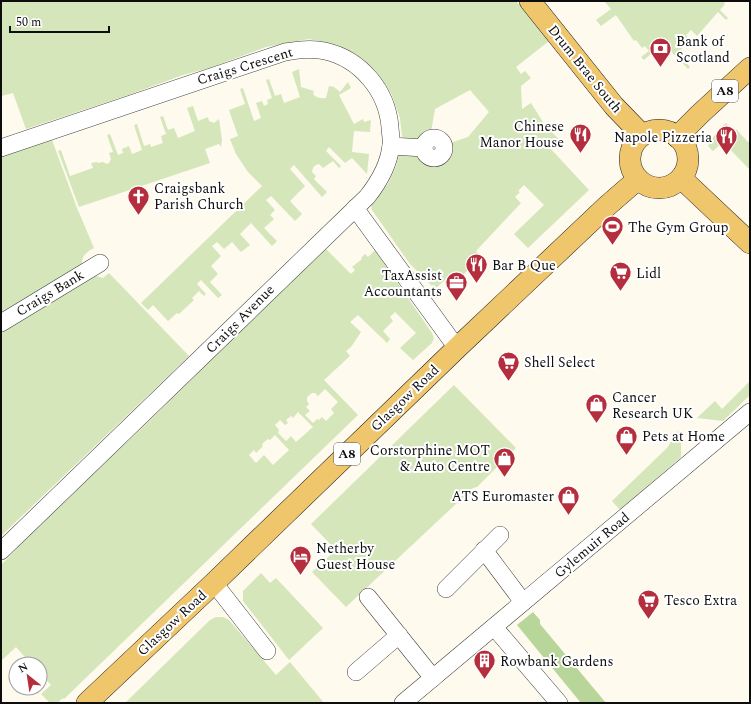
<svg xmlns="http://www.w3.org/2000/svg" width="751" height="704" font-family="Spectral,serif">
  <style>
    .green { fill: #d4e6ba; fill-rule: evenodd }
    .forest { fill: #b9d69a }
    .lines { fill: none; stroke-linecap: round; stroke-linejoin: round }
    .minor-casing { stroke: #404040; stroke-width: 18 }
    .major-casing { stroke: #1e1e1e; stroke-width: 22 }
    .minor { stroke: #fff; stroke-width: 17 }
    .major { stroke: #f0c66c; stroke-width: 21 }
    .labels { text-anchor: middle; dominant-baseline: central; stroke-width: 4; stroke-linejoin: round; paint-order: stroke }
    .shield { fill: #fff; stroke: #565656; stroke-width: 1 }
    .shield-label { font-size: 13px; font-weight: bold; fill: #0d0d0d }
    .poi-label { font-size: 14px; fill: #0d0d0d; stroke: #fff; text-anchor: start }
    .street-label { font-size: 14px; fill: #0d0d0d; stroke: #fff }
  </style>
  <rect width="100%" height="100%" fill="#fefaee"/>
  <g class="green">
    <path d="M 1,1 L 516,1 L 549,41 L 516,67 L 521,74 L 525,71 L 531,78 L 521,86 L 522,109 L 531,103 L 543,122 L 563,144 L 549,147 L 589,190 L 528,248 L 514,234 L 544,205 L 524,185 L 518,191 L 520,192 L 515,197 L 521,203 L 476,251 L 482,257 L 452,285 L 446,279 L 435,289 L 410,264 L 372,210 L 371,205 L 372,202 L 388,184 L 396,166 L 400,151 L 422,156 L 427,162 C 440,161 450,159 447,144 L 468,137 L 489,112 L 470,90 L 435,109 L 431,132 L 426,134 L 418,141 L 405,139 L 402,136 L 400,118 L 391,93 L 376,71 L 365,61 L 337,45 L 309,39 L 266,47 L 209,68 L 183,75 L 131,94 L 26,129 L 13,93 L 1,96 Z"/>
    <path d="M 604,1 L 723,1 L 725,4 L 720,10 L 728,18 L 726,20 L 718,12 L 697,36 L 691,30 L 686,35 L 690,40 L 677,53 L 690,67 L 688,69 L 663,43 L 644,60 L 641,57 L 649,51 L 645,46 L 642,48 L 636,40 L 634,41 L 616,15 L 601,26 L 596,20 L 611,9 Z"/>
    <path d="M 299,69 L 301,87 L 314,91 L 313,94 C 317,98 320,99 326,98 L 329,86 L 334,87 L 340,92 L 348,82 L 351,88 L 339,95 L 354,124 L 363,119 L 364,122 L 371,120 L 370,132 L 354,131 L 352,152 L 369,154 L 367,174 L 352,158 L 345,163 L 329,147 L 326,151 L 341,166 L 339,168 L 333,161 L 323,168 L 319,164 C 314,165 313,167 312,172 L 316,176 L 314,179 L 327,192 L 322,197 L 294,165 L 290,169 L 305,186 L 290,201 L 302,214 L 295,221 L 271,196 L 266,200 L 275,210 L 270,215 L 274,219 L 264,228 L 277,241 L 272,246 L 251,223 L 240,234 L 250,245 L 241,252 L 232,242 L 224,249 L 217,242 L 212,246 L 221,256 L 211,266 L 218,274 L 210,282 L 222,295 L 218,298 L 201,280 L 197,284 L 206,294 L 204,296 L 199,291 L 192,298 L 194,300 L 179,314 L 177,313 L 168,321 L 153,305 L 148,310 L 141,303 L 262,186 L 248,172 L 236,154 L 230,139 L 238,136 L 229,110 L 245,104 L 240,89 L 243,88 L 254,121 L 261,118 L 256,103 L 262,101 L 264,106 L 268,104 L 267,100 L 272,98 L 266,80 L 269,79 L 275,96 L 281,94 L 284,103 L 300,97 L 292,72 Z"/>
    <path d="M 193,106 L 198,121 L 208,117 L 209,121 L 214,123 L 219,119 L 222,140 L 221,147 L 219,144 L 205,149 L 210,163 L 79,207 L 58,151 L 61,150 L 70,176 L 93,168 L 91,163 L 97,162 L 98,163 L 103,162 L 107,164 L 109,163 L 111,159 L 109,153 L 113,152 L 107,135 L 110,134 L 118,155 L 123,153 L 122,149 L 129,146 L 132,154 L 142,150 L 134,125 L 137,124 L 144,146 L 150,144 L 151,147 L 163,143 L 161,136 L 166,134 L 160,117 L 163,116 L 168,130 L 174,128 L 178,138 L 195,131 L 187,108 Z"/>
    <path d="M 726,123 L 734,131 L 736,129 L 748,142 L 750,140 L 750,170 L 723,142 L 713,151 L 708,146 L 718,130 Z"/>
    <path d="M 52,140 L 77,208 L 94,248 C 88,251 81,256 82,264 L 1,312 L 1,157 Z"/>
    <path d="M 325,248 L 351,274 L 355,270 L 352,267 L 362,259 L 361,258 L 365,254 L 368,257 L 375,250 L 432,333 L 434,338 L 432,343 L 413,360 L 400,348 L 416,333 L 395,312 L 390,317 L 393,321 L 383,331 L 390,339 L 387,343 L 358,315 L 350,322 L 361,332 L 351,347 L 346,351 L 350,356 L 324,380 L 358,415 L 64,699 L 63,698 L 57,703 L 50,703 L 41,694 L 51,685 L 40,673 L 40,664 L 31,664 L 16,647 L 1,661 L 1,565 L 73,492 L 140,430 ZM 325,389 L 338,402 L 331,409 L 334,413 L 326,421 L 322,417 L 319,420 L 317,419 L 313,423 L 305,415 L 310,411 L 306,407 L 309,404 L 307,401 L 307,397 L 312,393 L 315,393 L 318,396 ZM 298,412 L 313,427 L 296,442 L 291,436 L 286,441 L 278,433 L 279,430 L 275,425 L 280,420 L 285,425 L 288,423 L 286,420 L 291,416 L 293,418 ZM 275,435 L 289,450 L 273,465 L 264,455 L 256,463 L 249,455 L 254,450 L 256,453 L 263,446 L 262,444 L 268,439 L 270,440 Z"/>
    <path d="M 109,273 L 189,356 L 1,536 L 1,331 L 93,275 L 103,278 Z"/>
    <path d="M 750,381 L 750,395 L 723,421 L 697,418 L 715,401 L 722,409 Z"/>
    <path d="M 454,385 L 516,448 L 477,487 L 473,488 L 346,607 L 312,572 L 336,550 L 311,524 Z"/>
    <path d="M 678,431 L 681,434 L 681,457 L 620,510 L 612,501 L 667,448 Z"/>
    <path d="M 261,573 L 270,583 L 276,578 L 323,628 L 289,660 L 243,601 L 243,591 Z"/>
    <path d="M 216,617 L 223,617 L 229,620 L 276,675 L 290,662 L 324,703 L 125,703 L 210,620 Z"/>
  </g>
  <path class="forest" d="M 533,612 L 540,620 L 540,624 L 606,703 L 581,703 L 517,625 Z"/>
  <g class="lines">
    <defs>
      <g id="minor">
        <circle cx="434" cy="148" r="10"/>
        <path d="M 391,146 L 424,148"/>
        <path d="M 1,148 L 285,52 C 298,50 311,48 325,51 C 360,59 387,90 390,127 C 390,133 392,139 391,145 C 389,165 379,182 367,197 L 1,551"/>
        <path d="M 355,208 L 457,348"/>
        <path d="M 1,323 L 100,263"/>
        <path d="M 484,550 L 523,602"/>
        <path d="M 214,583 L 267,651"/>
        <path d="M 446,589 L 500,535"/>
        <path d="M 368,597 L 433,678"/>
        <path d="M 494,627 L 559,703"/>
        <path d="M 356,672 L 399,635"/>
        <path d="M 403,703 L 750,412"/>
      </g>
      <g id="major">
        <path d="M 530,1 L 614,106 L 642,135"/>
        <circle cx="659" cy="159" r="29"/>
        <path d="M 677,137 L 700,114 L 750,68"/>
        <path d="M 681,178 L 750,243"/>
        <path d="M 87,703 L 214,583 L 457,348 L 607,206 L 638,179"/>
      </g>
    </defs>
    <use href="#minor" class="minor-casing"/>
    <use href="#major" class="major-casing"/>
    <use href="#minor" class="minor"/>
    <use href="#major" class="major"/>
  </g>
  <defs>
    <symbol id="bank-pin" viewBox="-11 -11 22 30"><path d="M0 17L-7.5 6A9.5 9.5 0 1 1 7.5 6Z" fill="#b42e3e" stroke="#fff"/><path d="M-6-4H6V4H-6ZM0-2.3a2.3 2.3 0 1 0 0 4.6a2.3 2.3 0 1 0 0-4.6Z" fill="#fff"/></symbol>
    <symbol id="restaurant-pin" viewBox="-11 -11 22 30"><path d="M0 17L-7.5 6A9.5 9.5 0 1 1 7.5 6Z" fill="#b42e3e" stroke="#fff"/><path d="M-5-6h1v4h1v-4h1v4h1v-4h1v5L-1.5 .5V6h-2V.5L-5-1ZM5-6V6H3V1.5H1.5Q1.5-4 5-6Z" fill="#fff"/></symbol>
    <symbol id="church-pin" viewBox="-11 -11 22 30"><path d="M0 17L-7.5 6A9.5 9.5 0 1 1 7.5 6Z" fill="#b42e3e" stroke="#fff"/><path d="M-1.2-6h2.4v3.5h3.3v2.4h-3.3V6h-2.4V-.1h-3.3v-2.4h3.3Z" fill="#fff"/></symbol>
    <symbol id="stadium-pin" viewBox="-11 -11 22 30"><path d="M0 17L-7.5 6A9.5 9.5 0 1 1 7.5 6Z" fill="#b42e3e" stroke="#fff"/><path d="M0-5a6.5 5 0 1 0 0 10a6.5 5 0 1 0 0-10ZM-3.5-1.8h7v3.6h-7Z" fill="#fff"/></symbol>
    <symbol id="supermarket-pin" viewBox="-11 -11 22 30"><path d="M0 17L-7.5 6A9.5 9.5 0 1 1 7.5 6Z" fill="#b42e3e" stroke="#fff"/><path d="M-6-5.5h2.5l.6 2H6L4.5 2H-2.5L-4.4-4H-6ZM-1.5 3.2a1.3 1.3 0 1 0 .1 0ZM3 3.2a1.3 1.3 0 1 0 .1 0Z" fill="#fff"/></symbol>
    <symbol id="office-pin" viewBox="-11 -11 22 30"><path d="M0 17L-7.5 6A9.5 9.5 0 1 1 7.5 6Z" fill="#b42e3e" stroke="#fff"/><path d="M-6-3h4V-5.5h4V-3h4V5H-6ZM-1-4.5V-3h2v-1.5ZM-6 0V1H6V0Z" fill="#fff"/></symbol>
    <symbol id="shop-pin" viewBox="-11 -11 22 30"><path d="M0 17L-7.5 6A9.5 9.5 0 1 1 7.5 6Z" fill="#b42e3e" stroke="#fff"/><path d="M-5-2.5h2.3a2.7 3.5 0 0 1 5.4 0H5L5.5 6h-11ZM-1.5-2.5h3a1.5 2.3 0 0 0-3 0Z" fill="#fff"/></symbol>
    <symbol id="hotel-pin" viewBox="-11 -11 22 30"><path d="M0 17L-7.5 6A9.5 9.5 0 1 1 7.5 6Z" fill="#b42e3e" stroke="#fff"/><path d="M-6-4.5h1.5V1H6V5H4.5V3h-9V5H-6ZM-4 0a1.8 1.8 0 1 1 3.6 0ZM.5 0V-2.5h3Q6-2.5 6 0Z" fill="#fff"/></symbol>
    <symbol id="building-pin" viewBox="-11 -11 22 30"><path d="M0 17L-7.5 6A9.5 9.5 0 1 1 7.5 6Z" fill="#b42e3e" stroke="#fff"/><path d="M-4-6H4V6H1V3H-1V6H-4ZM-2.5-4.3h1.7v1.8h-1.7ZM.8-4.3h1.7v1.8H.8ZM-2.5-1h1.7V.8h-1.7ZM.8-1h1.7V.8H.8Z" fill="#fff"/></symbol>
  </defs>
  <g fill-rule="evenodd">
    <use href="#bank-pin" x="648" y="36" width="25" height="34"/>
    <use href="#restaurant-pin" x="568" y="122" width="25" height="34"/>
    <use href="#restaurant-pin" x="714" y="124" width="25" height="34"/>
    <use href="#church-pin" x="126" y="184" width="25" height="34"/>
    <use href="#stadium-pin" x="600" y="214" width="25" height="34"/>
    <use href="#restaurant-pin" x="464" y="252" width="25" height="34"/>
    <use href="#supermarket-pin" x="608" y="260" width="25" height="34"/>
    <use href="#office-pin" x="444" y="270" width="25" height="34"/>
    <use href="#supermarket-pin" x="496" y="350" width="25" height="34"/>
    <use href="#shop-pin" x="584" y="392" width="25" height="34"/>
    <use href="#shop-pin" x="614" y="424" width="25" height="34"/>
    <use href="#shop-pin" x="492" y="446" width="25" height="34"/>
    <use href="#shop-pin" x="556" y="484" width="25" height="34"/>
    <use href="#hotel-pin" x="288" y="544" width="25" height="34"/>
    <use href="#supermarket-pin" x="636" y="588" width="25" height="34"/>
    <use href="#building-pin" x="472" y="648" width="25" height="34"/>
  </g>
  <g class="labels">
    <g class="shield">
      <rect x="712" y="80" width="26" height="22" rx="3"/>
      <rect x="334" y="443" width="26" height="22" rx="3"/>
    </g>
    <g class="shield-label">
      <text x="725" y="91">A8</text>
      <text x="347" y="454">A8</text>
    </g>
    <g class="poi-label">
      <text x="676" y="41">Bank of<tspan x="676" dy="16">Scotland</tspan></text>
      <text x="564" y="126" text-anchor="end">Chinese<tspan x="564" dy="16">Manor House</tspan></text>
      <text x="712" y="137" text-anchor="end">Napole Pizzeria</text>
      <text x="154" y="188">Craigsbank<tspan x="154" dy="16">Parish Church</tspan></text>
      <text x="628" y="227">The Gym Group</text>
      <text x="492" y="265">Bar B Que</text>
      <text x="636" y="273">Lidl</text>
      <text x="442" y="275" text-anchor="end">TaxAssist<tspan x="442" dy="16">Accountants</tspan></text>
      <text x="524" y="362">Shell Select</text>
      <text x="612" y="397">Cancer<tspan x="612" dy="16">Research UK</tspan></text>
      <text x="642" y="436">Pets at Home</text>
      <text x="490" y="450" text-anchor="end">Corstorphine MOT<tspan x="490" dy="16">&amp; Auto Centre</tspan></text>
      <text x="554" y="496" text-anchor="end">ATS Euromaster</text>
      <text x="316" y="548">Netherby<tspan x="316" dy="16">Guest House</tspan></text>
      <text x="664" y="600">Tesco Extra</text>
      <text x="500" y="661">Rowbank Gardens</text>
    </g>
    <g class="street-label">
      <text transform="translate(245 66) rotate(-17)">Craigs Crescent</text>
      <text transform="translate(585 69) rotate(51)">Drum Brae South</text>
      <text transform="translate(50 293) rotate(-31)">Craigs Bank</text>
      <text transform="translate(240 319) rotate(-45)">Craigs Avenue</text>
      <text transform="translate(405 398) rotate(-44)">Glasgow Road</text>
      <text transform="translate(592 545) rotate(-40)">Gylemuir Road</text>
      <text transform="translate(172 623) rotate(-43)">Glasgow Road</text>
    </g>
  </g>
  <rect width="751" height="704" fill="none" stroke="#0d0d0d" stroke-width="4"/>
  <g transform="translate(28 676) rotate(330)"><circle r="19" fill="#ffffff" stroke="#9e9e9e"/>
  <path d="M0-3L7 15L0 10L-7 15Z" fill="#b42e3e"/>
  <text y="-6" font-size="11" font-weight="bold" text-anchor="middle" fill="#0d0d0d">N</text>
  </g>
  <path d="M10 26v6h99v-6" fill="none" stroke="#0d0d0d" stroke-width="2"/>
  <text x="16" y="26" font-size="12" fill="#0d0d0d" stroke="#ffffff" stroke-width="3" paint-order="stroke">50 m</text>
</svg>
